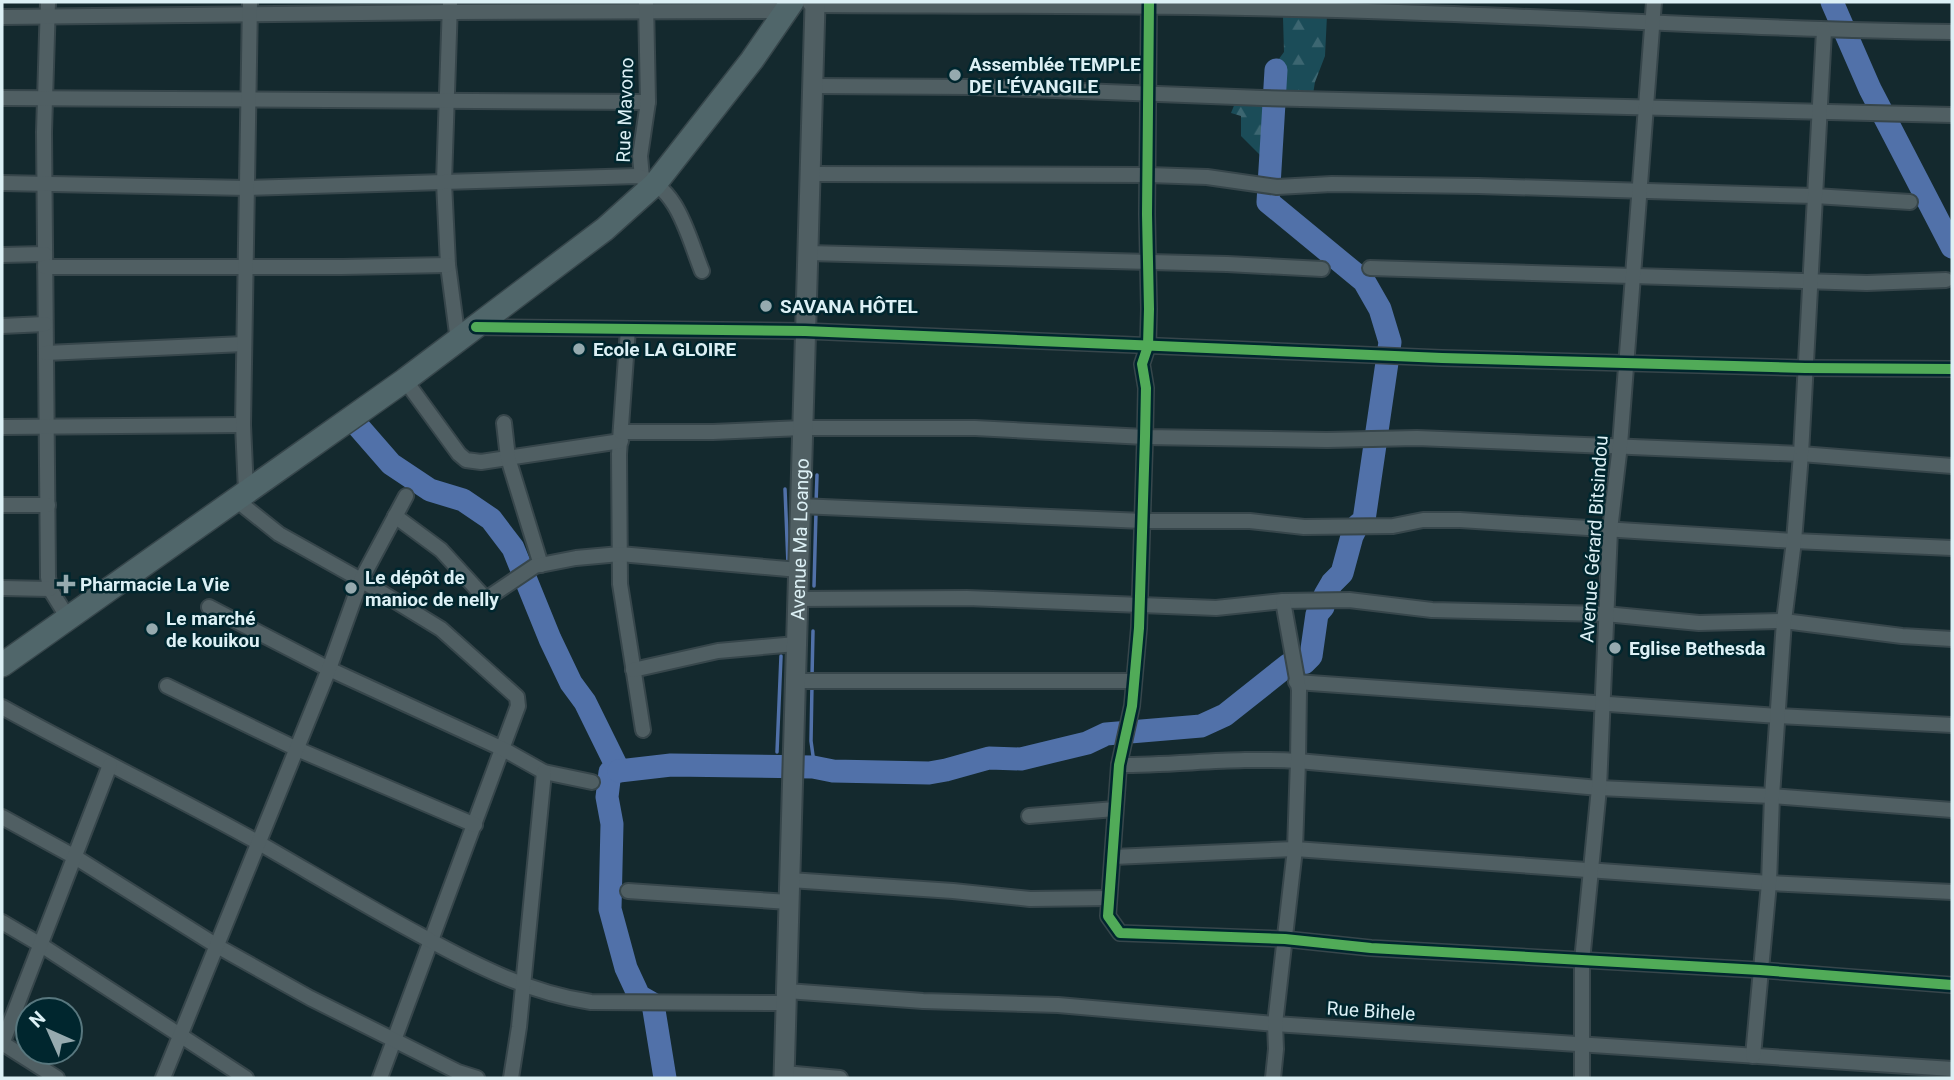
<svg xmlns="http://www.w3.org/2000/svg" width="1954" height="1080" font-family="Roboto,sans-serif">
  <style>
    .forest { fill: url(#forest-firs) }
    .lines { fill: none; stroke-linecap: round; stroke-linejoin: round }
    .stream { stroke: #5171a9; stroke-width: 3.5 }
    .river { stroke: #5171a9; stroke-width: 23 }
    .minor-casing { stroke: #37464b; stroke-width: 18 }
    .secondary-casing { stroke: #37464b; stroke-width: 23 }
    .trunk-casing { stroke: #37464b; stroke-width: 26 }
    .minor { stroke: #505f63; stroke-width: 14 }
    .secondary { stroke: #505f63; stroke-width: 19 }
    .trunk { stroke: #50666a; stroke-width: 23 }
    .cycleway-casing { stroke: #00262e; stroke-width: 15 }
    .cycleway { stroke: #51ab58; stroke-width: 10 }
    .poi-dot { fill: #96aaaf; stroke: #00262e; stroke-width: 2.5 }
    .labels { text-anchor: middle; dominant-baseline: central; stroke-width: 5; stroke-linejoin: round; paint-order: stroke }
    .poi-label { font-size: 19px; font-weight: bold; fill: #dcf0f5; stroke: #00262e; text-anchor: start }
    .street-label { font-size: 19px; fill: #dcf0f5; stroke: #00262e }
  </style>
  <defs>
    <pattern id="forest-firs" width="22" height="20" patternUnits="userSpaceOnUse" patternTransform="scale(1.75)"><rect width="22" height="20" fill="#1b4c58"/><path d="M5 1l3.5 6h-7zM16 11l3.5 6h-7z" fill="#3c6671"/></pattern>
  </defs>
  <rect width="100%" height="100%" fill="#14292e"/>
  <path class="forest" d="M 1327,15 L 1325,56 L 1315,82 L 1312,100 L 1293,106 L 1270,109 L 1270,131 L 1277,158 L 1263,158 L 1241,136 L 1241,116 L 1231,113 L 1237,98 L 1264,99 L 1270,88 L 1280,83 L 1273,67 L 1284,52 L 1283,17 Z"/>
  <g class="lines">
    <g class="stream">
      <path d="M 785,489 L 788,564"/>
      <path d="M 816,504 L 817,475"/>
      <path d="M 814,586 L 816,512"/>
      <path d="M 812,677 L 813,631"/>
      <path d="M 812,684 L 811,741 L 814,763"/>
      <path d="M 777,752 L 781,656"/>
    </g>
    <g class="river">
      <path d="M 1832,2 L 1870,89 L 1952,247"/>
      <path d="M 357,425 L 391,464 L 430,490 L 463,500 L 491,519 L 513,548 L 550,639 L 571,683 L 585,702 L 619,771 L 610,772 L 607,797 L 612,824 L 610,909 L 626,968 L 639,996 L 653,1004 L 665,1078"/>
      <path d="M 619,771 L 671,765 L 813,767 L 833,771 L 929,773 L 946,770 L 989,758 L 1021,759 L 1087,743 L 1106,734 L 1201,726 L 1225,715 L 1288,665 L 1304,663 L 1311,656 L 1317,614 L 1323,607 L 1325,595 L 1332,583 L 1342,573 L 1352,536 L 1357,526 L 1364,520 L 1390,342 L 1380,309 L 1364,281 L 1268,202 L 1276,70"/>
    </g>
    <defs>
      <g id="minor">
        <path d="M 48,2 L 44,132 L 48,577 L 50,589 L 68,618"/>
        <path d="M 1149,2 L 1147,214 L 1149,309 L 1148,346 L 1142,364 L 1146,388 L 1145,437 L 1139,628 L 1132,706 L 1119,765 L 1108,916 L 1120,933 L 1285,939 L 1371,948 L 1760,970 L 1952,985"/>
        <path d="M 450,3 L 444,182 L 448,265 L 458,341"/>
        <path d="M 815,5 C 1009,6 1204,5 1398,12 C 1583,18 1767,30 1952,32"/>
        <path d="M 2,17 L 450,12 L 786,11"/>
        <path d="M 812,86 L 974,87 L 1262,98 L 1952,115"/>
        <path d="M 2,98 L 648,102"/>
        <path d="M 810,174 L 1149,175 L 1207,177 L 1277,187 L 1332,184 L 1478,186 L 1815,196 L 1910,202"/>
        <path d="M 642,178 L 640,156 L 648,102 L 646,2"/>
        <path d="M 2,183 L 247,188 L 637,176 C 678,185 688,237 702,271"/>
        <path d="M 808,253 L 1227,264 L 1322,269"/>
        <path d="M 2,255 L 45,254"/>
        <path d="M 45,267 L 342,267 L 448,265"/>
        <path d="M 1370,268 L 1867,283 L 1946,280"/>
        <path d="M 2,326 L 45,324"/>
        <path d="M 476,327 L 805,331 L 1442,358 L 1805,368 L 1952,369"/>
        <path d="M 628,329 L 619,454 L 620,584 L 643,730"/>
        <path d="M 46,353 L 244,344"/>
        <path d="M 405,380 L 459,454 L 466,460 L 481,462 L 621,441"/>
        <path d="M 504,423 L 508,458 L 541,565"/>
        <path d="M 2,427 L 243,425"/>
        <path d="M 621,432 L 713,432 L 802,428 L 975,428 L 1145,437 L 1327,440 L 1417,438 L 1801,454 L 1952,466"/>
        <path d="M 246,491 L 243,425 L 250,2"/>
        <path d="M 235,499 L 279,534 L 361,580 L 441,629 L 517,697 L 518,706 L 380,1078"/>
        <path d="M 2,505 L 48,505"/>
        <path d="M 800,506 L 1143,521 L 1250,521 L 1304,527 L 1393,526 L 1423,520 L 1460,520 L 1794,541 L 1952,548"/>
        <path d="M 395,516 L 441,550 L 484,597 L 489,597 L 535,566 L 576,558 L 620,554 L 799,570"/>
        <path d="M 2,588 L 50,589"/>
        <path d="M 798,599 L 967,598 L 1216,608 L 1283,601 L 1349,600 L 1432,610 L 1605,614 L 1699,623 L 1784,621 L 1902,636 L 1952,639"/>
        <path d="M 209,607 L 329,669 L 503,749 L 544,772 L 592,782"/>
        <path d="M 633,670 L 718,651 L 796,644"/>
        <path d="M 795,681 L 1134,681"/>
        <path d="M 1296,682 L 1778,716 L 1952,725"/>
        <path d="M 167,686 L 297,749 L 475,825"/>
        <path d="M 2,707 C 87,754 175,796 259,843 C 313,874 366,906 420,935 C 475,965 529,993 591,1002 L 786,1003"/>
        <path d="M 1119,765 C 1180,765 1238,757 1298,761 L 1599,788 L 1772,796 L 1952,810"/>
        <path d="M 1029,816 L 1115,809"/>
        <path d="M 2,817 L 75,857 L 217,946 L 310,998 L 458,1072 L 477,1078"/>
        <path d="M 1113,857 L 1295,849 L 1769,883 L 1952,892"/>
        <path d="M 790,880 L 953,891 L 1030,899 L 1109,898"/>
        <path d="M 628,891 L 789,902"/>
        <path d="M 2,922 L 41,945 L 246,1078"/>
        <path d="M 787,991 L 923,1001 L 1058,1005 L 1275,1024 L 1952,1069"/>
        <path d="M 2,1043 L 57,1078"/>
        <path d="M 2,1044 L 110,765"/>
        <path d="M 1753,1056 L 1769,883 L 1772,796 L 1784,621 L 1794,541 L 1801,454 L 1824,31"/>
        <path d="M 784,1073 L 840,1078"/>
        <path d="M 163,1078 L 329,669 L 361,580 L 406,496"/>
        <path d="M 511,1078 L 519,1027 L 544,772"/>
        <path d="M 1273,1078 L 1276,1049 L 1275,1024 L 1295,849 L 1298,761 L 1299,690 L 1283,601"/>
        <path d="M 1582,1078 L 1582,961 L 1599,788 L 1610,530 L 1620,445 L 1654,2"/>
      </g>
      <g id="secondary">
        <path id="s1" d="M 784,1078 L 815,5 L 812,2"/>
      </g>
      <path id="trunk" d="M 2,665 L 405,380 L 605,229 L 655,184 L 752,60 L 792,2"/>
    </defs>
    <use href="#minor" class="minor-casing"/>
    <use href="#secondary" class="secondary-casing"/>
    <use href="#trunk" class="trunk-casing"/>
    <use href="#minor" class="minor"/>
    <use href="#secondary" class="secondary"/>
    <use href="#trunk" class="trunk"/>
    <defs>
      <g id="cycleway">
        <path d="M 1149,2 L 1147,214 L 1149,309 L 1148,346 L 1142,364 L 1146,388 L 1145,437 L 1139,628 L 1132,706 L 1119,765 L 1108,916 L 1120,933 L 1285,939 L 1371,948 L 1760,970 L 1952,985"/>
        <path d="M 476,327 L 805,331 L 1442,358 L 1805,368 L 1952,369"/>
      </g>
    </defs>
    <use href="#cycleway" class="cycleway-casing"/>
    <use href="#cycleway" class="cycleway"/>
  </g>
  <g class="poi-dot">
    <circle cx="955" cy="75" r="7"/>
    <circle cx="766" cy="306" r="7"/>
    <circle cx="579" cy="349" r="7"/>
    <path d="M62.5 573.5h7v7h7v7h-7v7h-7v-7h-7v-7h7z"/>
    <circle cx="351" cy="588" r="7"/>
    <circle cx="152" cy="629" r="7"/>
    <circle cx="1615" cy="648" r="7"/>
  </g>
  <g class="labels">
    <g class="poi-label">
      <text x="969" y="64">Assemblée TEMPLE<tspan x="969" dy="22">DE L'ÉVANGILE</tspan></text>
      <text x="780" y="306">SAVANA HÔTEL</text>
      <text x="593" y="349">Ecole LA GLOIRE</text>
      <text x="365" y="577">Le dépôt de<tspan x="365" dy="22">manioc de nelly</tspan></text>
      <text x="80" y="584">Pharmacie La Vie</text>
      <text x="166" y="618">Le marché<tspan x="166" dy="22">de kouikou</tspan></text>
      <text x="1629" y="648">Eglise Bethesda</text>
    </g>
    <g class="street-label">
      <text transform="translate(625 110) rotate(-88)">Rue Mavono</text>
      <text transform="translate(1594 539) rotate(-86)">Avenue Gérard Bitsindou</text>
      <text stroke="none"><textPath href="#s1" startOffset="539">Avenue Ma Loango</textPath></text>
      <text transform="translate(1371 1011) rotate(4)">Rue Bihele</text>
    </g>
  </g>
  <rect width="1954" height="1080" fill="none" stroke="#dcf0f5" stroke-width="7"/>
  <g transform="translate(49 1031) rotate(315)"><circle r="33" fill="#00262e" stroke="#58777e" stroke-width="2"/>
  <path d="M0-5L12 26L0 18L-12 26Z" fill="#96aaaf"/>
  <text y="-10" font-size="19" font-weight="bold" text-anchor="middle" fill="#dcf0f5">N</text>
  </g>
</svg>
